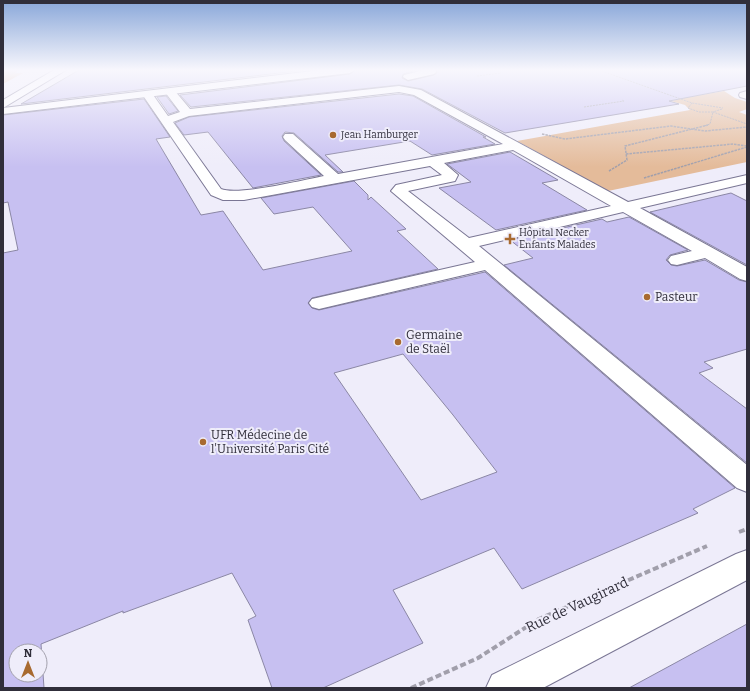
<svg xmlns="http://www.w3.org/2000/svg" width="750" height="691" font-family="Bitter,serif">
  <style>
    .green { fill: #e4bb9a }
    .building { fill: #c7c0f1; stroke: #8b87a5; fill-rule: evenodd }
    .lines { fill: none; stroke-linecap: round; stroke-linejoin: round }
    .minor-casing { stroke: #7a7694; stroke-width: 2 }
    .major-casing { stroke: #7a7694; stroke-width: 2 }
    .path-far2 { stroke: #a19fab; stroke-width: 1; stroke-dasharray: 2 1; stroke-linecap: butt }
    .path-far1 { stroke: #a19fab; stroke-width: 1.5; stroke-dasharray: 2.5 1; stroke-linecap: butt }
    .path { stroke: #a19fab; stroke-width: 4; stroke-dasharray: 6 3; stroke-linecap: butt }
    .minor { fill: #fff; fill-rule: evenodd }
    .major { fill: #fff; fill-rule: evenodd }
    .poi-dot { fill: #a86a30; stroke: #efedfa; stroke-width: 1.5 }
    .labels { text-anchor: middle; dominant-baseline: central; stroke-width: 4; stroke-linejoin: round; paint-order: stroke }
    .far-poi-label { font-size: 10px; fill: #302e3a; stroke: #efedfa; text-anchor: start }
    .poi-label { font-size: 12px; fill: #302e3a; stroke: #efedfa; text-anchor: start }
    .near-street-label { font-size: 14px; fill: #302e3a; stroke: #efedfa }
  </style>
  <rect width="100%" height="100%" fill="#efedfa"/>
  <g class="green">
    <path d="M 3,70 L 19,70 L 15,73 L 23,73 L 3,84 Z"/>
    <path d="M 724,91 L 735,98 L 747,102 L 747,109 L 739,112 L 747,115 L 747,162 L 608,191 L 517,141 L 690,110 L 685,105 L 671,101 L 689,97 Z"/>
  </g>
  <g class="building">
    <path d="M 79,70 L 304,70 L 21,104 Z"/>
    <path d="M 355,70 L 416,70 L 403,74 L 402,78 L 408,81 L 434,75 L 437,73 L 437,70 L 747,70 L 747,86 L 669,101 L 679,104 L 505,133 L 422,89 L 399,85 L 191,107 L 180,95 L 350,74 Z"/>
    <path d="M 399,94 L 413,96 L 486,137 L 483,137 L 495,144 L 432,155 L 410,141 L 325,155 L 343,172 L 338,172 L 294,133 L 285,132 L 282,136 L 284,141 L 321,175 L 253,188 L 208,132 L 184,135 L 175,123 L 189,117 Z"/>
    <path d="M 166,96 L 178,111 L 169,114 L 157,97 Z"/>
    <path d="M 144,99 L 170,137 L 156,139 L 201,215 L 223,211 L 263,270 L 352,251 L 313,207 L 274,214 L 261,198 L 354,181 L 368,195 L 368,200 L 371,197 L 406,229 L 397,231 L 438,269 L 312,298 L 308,303 L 312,308 L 319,310 L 485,272 L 735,488 L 693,509 L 698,513 L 522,589 L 494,548 L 393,590 L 423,643 L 323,688 L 272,688 L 248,620 L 256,616 L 232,573 L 123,613 L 123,611 L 41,644 L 44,688 L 3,688 L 3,253 L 18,250 L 8,202 L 3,203 L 3,115 ZM 403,354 L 453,415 L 497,472 L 421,500 L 334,373 ZM 16,651 L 40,651 L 40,675 L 16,675 Z"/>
    <path d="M 510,152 L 558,180 L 542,183 L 587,210 L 496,230 L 439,188 L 471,182 L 447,164 Z"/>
    <path d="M 731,193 L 747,201 L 747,265 L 650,212 Z"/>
    <path d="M 629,217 L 688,250 L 670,255 L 666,260 L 671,265 L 677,266 L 705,260 L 739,280 L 747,282 L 747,349 L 704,362 L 713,368 L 699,373 L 747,409 L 747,463 L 504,265 L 533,258 L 510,240 L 602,219 L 607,222 Z"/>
    <path d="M 747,624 L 747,688 L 629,688 L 677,662 Z"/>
  </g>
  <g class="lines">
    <defs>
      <g id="minor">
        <path d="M 54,70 L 66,70 L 3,108 L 3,100 Z"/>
        <path d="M 424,70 L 435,70 L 436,72 L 434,74 L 408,80 L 403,77 L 404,75 Z"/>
        <path d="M 399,86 L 421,90 L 628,202 L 747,175 L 747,183 L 640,208 L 747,267 L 747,281 L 740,279 L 705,258 L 677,265 L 671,264 L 668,260 L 671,256 L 692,251 L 623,212 L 479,246 L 747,465 L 747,492 L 737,488 L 485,270 L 319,309 L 312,307 L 309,303 L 312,299 L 475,262 L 391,191 L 396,185 L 442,175 L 430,166 L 244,200 L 223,200 L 211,195 L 142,94 L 147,91 L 151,92 L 168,116 L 180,112 L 165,92 L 170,89 L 174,90 L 190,109 ZM 399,92 L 414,95 L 503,144 L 338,174 L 293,134 L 285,134 L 283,137 L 285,140 L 324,176 C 303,180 238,196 221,189 L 173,122 L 189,116 ZM 513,150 L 611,206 L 469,238 L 408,191 L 455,181 L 458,175 L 444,163 Z"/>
        <path d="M 747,91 L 747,99 L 740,97 L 739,95 L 740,93 Z"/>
      </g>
      <g id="major">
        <path d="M 321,70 L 354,70 L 350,73 L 3,114 L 3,108 Z"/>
        <path d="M 747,550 L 747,580 L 543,688 L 486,688 L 492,675 L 736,554 Z"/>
      </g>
    </defs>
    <use href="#minor" class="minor-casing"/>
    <use href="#major" class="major-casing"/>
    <g class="path-far2">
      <path d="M 599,70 L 692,103 L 723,108"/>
      <path d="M 477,76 L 501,73 L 496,70"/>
      <path d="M 692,103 L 688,108 L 699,112 L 713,112 L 710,124 L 704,126"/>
      <path d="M 584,107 L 624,101 L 622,100"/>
      <path d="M 722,109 L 713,112 L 747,124"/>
    </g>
    <g class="path-far1">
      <path d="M 542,134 L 565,139 L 671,126 L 705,131 L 747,127"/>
      <path d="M 626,154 L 733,144 L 747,146"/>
      <path d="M 609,171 L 627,160 L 625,146 L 708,125"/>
      <path d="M 644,178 L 747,147"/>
    </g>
    <g class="path">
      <path d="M 739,532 L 747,529"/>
      <path d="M 411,688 L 478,658 L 539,619 L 707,546"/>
    </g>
    <use href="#minor" class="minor"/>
    <use href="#major" class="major"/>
  </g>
  <linearGradient id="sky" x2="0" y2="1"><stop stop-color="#89a7d9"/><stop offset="0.42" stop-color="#f8f7fd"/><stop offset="1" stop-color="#f8f7fd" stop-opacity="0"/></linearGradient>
  <rect width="750" height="167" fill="url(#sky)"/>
  <g class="poi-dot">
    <circle cx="333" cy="135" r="4"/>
    <path d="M508 233h4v4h4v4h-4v4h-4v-4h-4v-4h4z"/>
    <circle cx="647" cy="297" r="4"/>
    <circle cx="398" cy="342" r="4"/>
    <circle cx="203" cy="442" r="4"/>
  </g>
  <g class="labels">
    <g class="far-poi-label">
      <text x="341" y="135">Jean Hamburger</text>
      <text x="519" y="233">Hôpital Necker<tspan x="519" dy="12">Enfants Malades</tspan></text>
    </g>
    <g class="poi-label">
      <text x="655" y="297">Pasteur</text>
      <text x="406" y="335">Germaine<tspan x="406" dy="14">de Staël</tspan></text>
      <text x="211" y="435">UFR Médecine de<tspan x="211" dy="14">l'Université Paris Cité</tspan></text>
    </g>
    <g class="near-street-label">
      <text transform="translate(577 605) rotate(-25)">Rue de Vaugirard</text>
    </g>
  </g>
  <rect width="750" height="691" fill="none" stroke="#302e3a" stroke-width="8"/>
  <g transform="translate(28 663)"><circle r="19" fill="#efedfa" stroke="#a3a1ad"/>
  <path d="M0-3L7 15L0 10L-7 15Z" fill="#a86a30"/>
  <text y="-6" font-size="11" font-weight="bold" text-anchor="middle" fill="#302e3a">N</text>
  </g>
</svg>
